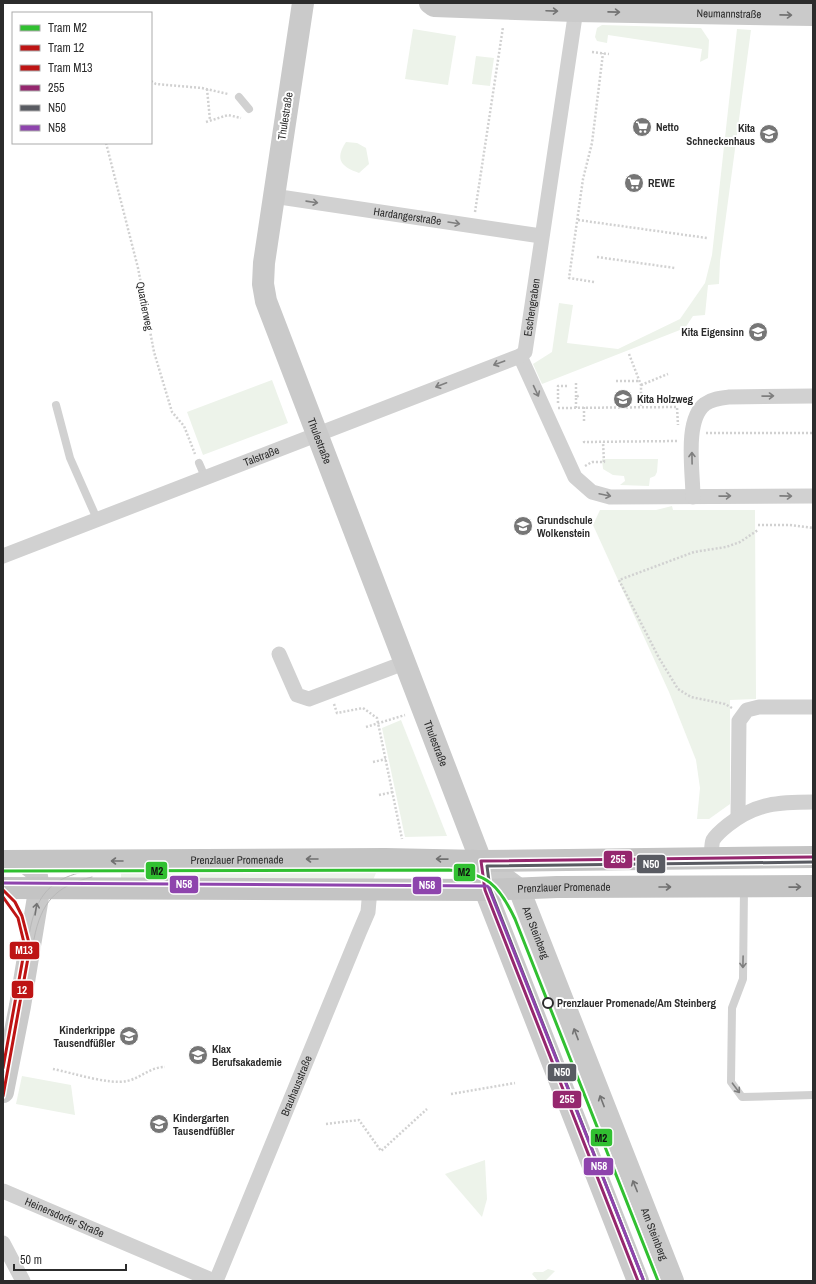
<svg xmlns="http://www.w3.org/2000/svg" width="816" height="1284" font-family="'Archivo Narrow',sans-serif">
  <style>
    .green { fill: #edf3ea }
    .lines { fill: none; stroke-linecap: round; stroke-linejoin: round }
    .path { stroke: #d1d1d1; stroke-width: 2.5; stroke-dasharray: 2 2; stroke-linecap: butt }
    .lane { stroke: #d1d1d1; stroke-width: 8 }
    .street { stroke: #d1d1d1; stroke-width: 15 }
    .secondary { stroke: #cacaca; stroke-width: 22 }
    .primary { stroke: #c4c4c4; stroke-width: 22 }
    .tram { stroke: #b8b8b8; stroke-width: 1 }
    .bus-1-casing { stroke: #fff; stroke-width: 6 }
    .bus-2-casing { stroke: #fff; stroke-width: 6 }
    .bus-3-casing { stroke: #fff; stroke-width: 6 }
    .bus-1 { stroke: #95276e; stroke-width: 3 }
    .bus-2 { stroke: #595b62; stroke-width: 3 }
    .bus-3 { stroke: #8e44ad; stroke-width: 3 }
    .tram-1-casing { stroke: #fff; stroke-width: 6 }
    .tram-2-casing { stroke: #fff; stroke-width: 6 }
    .tram-3-casing { stroke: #fff; stroke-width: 6 }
    .tram-1 { stroke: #31c031; stroke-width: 3 }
    .tram-2 { stroke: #be1414; stroke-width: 3 }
    .tram-3 { stroke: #be1414; stroke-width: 3 }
    .oneway { stroke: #737373 }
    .oneway2 { stroke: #7e7e7e }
    .oneway3 { stroke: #707070 }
    .stop-dot { fill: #fff; stroke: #2c2c2c; stroke-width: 2 }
    .labels { text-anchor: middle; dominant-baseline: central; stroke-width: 4; stroke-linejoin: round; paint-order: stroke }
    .street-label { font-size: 11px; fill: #2c2c2c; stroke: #fff }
    .poi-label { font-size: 11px; font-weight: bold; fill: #2c2c2c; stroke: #fff; text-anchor: start }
    .stop-label { font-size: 11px; font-weight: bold; fill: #2c2c2c; stroke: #fff; text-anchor: start }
    .line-badge { stroke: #fff; stroke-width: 1.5 }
    .badge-label { font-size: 11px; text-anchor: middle; font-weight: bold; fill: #fff }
    .pale-badge-label { font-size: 11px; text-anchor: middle; font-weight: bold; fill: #111 }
  </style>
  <rect width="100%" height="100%" fill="#fff"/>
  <g class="green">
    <path d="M 602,25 L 701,28 L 709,40 L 708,58 L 700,62 L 702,49 L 608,35 L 607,43 L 597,41 L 595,37 L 597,28 Z"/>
    <path d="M 413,29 L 456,36 L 448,85 L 405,79 Z"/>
    <path d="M 737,29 L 751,30 L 720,261 L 719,284 L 708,285 L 705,315 L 693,316 L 685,328 L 542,384 L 533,364 L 552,352 L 559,303 L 573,305 L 567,343 L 618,349 L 680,319 L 705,283 L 712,255 Z"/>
    <path d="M 476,56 L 494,58 L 490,86 L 472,84 Z"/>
    <path d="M 346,142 L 357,143 L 366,148 L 369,164 L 359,173 C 342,167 334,160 346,142 Z"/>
    <path d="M 272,380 L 288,423 L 203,455 L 187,412 Z"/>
    <path d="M 602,459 L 658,459 L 657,472 L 655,476 L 650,478 L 649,486 L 620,485 L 625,481 L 624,476 L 613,475 L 603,469 Z"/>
    <path d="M 672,506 L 673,510 L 755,510 L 756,699 L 730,700 L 730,804 L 709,819 L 697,819 L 700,788 L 696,760 L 669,692 L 593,525 L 600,510 L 656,510 Z"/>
    <path d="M 401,720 L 447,836 L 405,837 L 382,728 Z"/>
    <path d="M 379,866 L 373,880 L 121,880 L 121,868 Z"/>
    <path d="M 22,1076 L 71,1085 L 75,1115 L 16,1104 Z"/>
    <path d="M 485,1160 L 487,1199 L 482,1217 L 445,1174 Z"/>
    <path d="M 548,1269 L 555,1271 L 545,1281 L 538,1281 L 532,1274 L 534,1272 L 543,1272 Z"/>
  </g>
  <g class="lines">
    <g class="path">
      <path d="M 592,52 L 609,54"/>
      <path d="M 151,81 L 156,84 L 202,88 L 228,94"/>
      <path d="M 207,89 L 210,120"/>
      <path d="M 206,122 L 228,115 L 241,118"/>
      <path d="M 106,143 L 138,268 L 154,352 L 172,412 L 184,426 L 195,454"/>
      <path d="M 475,212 L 503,27"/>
      <path d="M 578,220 L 707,238"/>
      <path d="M 597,257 L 675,268"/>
      <path d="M 594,282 L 569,278 L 583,179 L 592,143 L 603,53"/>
      <path d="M 629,354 L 641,385 L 641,407"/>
      <path d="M 616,381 L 639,381"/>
      <path d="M 641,385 L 668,374"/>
      <path d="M 576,397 L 576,382"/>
      <path d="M 558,403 L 558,386 L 568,386"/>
      <path d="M 584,407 L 584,423"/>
      <path d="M 558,408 L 677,407 L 678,425"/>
      <path d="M 576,408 L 576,397 L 580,395"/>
      <path d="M 706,433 L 813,433"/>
      <path d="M 584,441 L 584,442 L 677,441"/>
      <path d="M 585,466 L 592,462 L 604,462 L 603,442"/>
      <path d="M 758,525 L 790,525 L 813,528"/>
      <path d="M 334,704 L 337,713 L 363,708 L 377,718 L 402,839"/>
      <path d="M 732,708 L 725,704 L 691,697 L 678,689 L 659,658 L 619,580 L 694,552 L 726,547 L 740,542 L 758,530"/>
      <path d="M 366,727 L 405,715"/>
      <path d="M 373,762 L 386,759"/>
      <path d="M 379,795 L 393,792"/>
      <path d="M 53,1069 C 73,1073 109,1085 127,1081 C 141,1078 150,1067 165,1067"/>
      <path d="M 451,1094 L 515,1083"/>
      <path d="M 326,1124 L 359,1120 L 381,1151 L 427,1109"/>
    </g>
    <g class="lane">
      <path d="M 239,97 L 249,109"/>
      <path d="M 56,405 L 70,458 L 97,519"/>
      <path d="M 199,463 L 205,477"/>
      <path d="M 744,887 L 743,979 L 732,1008 L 731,1082 L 742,1097 L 813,1095"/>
    </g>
    <g class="street">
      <path id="s1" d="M 273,196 L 541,236"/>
      <path d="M 520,356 L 575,477 L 592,492 L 610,497 L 813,496"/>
      <path d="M 693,497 C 693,472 684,420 705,404 C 712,399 721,398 729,397 L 813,396"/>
      <path id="s2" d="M 3,556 L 520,356 L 525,352 L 577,3"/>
      <path d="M 279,654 L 297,695 L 309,699 L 404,663"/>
      <path d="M 738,817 L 739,721 L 747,710 L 759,707 L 813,707"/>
      <path d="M 711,859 C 712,854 711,845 713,840 C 716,835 723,829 728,825 C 756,803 779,802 813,802"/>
      <path id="s3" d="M 3,1191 L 214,1281"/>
      <path d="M 3,1243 L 23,1281"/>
      <path id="s4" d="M 216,1281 L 359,933 L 368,912 L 370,889"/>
    </g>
    <g class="secondary">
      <path id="s5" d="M 303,3 L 264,263 L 263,284 L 266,301 L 471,835 L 481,861 L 485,890 L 638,1281"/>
      <path id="s6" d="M 430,3 L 434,6 L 575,11 L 813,15"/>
      <path id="s7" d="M 481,861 L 519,889 L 673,1281"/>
      <path d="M 3,1092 L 20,1006 L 38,897 L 39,888 L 36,871 L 23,861"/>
    </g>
    <g class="primary">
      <path id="s8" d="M 3,861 L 385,859 L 481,861 L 813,857"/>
      <path id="s9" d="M 3,888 L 485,890 L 557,887 L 813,886"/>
    </g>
    <g class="tram">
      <path d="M 34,939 C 41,903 55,886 92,877"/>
      <path d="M 25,962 C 32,912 35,878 94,870"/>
      <path d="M 27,973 L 30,957"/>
    </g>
    <defs>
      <path id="bus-1" d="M 638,1281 L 485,890 L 481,861 L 813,857"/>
      <path id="bus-2" d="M 643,1279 L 490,889 L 487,866 L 813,862"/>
      <path id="bus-3" d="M 3,883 L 488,886 L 643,1279"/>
    </defs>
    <use href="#bus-1" class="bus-1-casing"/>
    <use href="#bus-2" class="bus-2-casing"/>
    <use href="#bus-3" class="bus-3-casing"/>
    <use href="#bus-1" class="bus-1"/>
    <use href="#bus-2" class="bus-2"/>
    <use href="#bus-3" class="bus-3"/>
    <defs>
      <path id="tram-1" d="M 3,871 L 449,870 C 487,873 499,885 515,919 L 658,1281"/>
      <path id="tram-2" d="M 3,890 L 15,902 L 22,916 L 30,947 L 3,1096"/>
      <path id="tram-3" d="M 3,897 L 18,918 L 25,947 L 3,1068"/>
    </defs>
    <use href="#tram-1" class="tram-1-casing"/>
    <use href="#tram-2" class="tram-2-casing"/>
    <use href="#tram-3" class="tram-3-casing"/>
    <use href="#tram-1" class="tram-1"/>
    <use href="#tram-2" class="tram-2"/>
    <use href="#tram-3" class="tram-3"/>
  </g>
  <defs><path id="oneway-shaft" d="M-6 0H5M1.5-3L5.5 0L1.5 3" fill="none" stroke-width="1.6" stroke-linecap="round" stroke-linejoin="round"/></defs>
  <g class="oneway">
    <use href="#oneway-shaft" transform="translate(552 11) rotate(2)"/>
    <use href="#oneway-shaft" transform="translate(614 12) rotate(1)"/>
    <use href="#oneway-shaft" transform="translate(786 15) rotate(1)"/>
    <use href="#oneway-shaft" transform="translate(36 909) rotate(-81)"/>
    <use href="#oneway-shaft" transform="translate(576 1034) rotate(-111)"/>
    <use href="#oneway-shaft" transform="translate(602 1101) rotate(-111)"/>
    <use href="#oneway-shaft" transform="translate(635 1186) rotate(-112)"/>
  </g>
  <g class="oneway2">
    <use href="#oneway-shaft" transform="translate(312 202) rotate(8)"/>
    <use href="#oneway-shaft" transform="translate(454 223) rotate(9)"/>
    <use href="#oneway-shaft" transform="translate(499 363) rotate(160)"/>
    <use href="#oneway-shaft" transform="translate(441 385) rotate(159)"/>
    <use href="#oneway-shaft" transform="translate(536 391) rotate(65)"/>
    <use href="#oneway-shaft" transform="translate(768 396) rotate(-1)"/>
    <use href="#oneway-shaft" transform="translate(692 458) rotate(-91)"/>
    <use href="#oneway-shaft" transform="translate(605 495) rotate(12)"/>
    <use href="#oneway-shaft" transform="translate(725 496) rotate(-1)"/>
    <use href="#oneway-shaft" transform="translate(786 496) rotate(1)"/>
    <use href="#oneway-shaft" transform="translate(743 962) rotate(91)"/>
    <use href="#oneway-shaft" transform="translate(736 1088) rotate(53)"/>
  </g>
  <g class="oneway3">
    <use href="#oneway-shaft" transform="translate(312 859) rotate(180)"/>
    <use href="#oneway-shaft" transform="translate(442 859) rotate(-179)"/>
    <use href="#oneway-shaft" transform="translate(117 861) rotate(180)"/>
    <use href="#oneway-shaft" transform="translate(665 887)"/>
    <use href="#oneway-shaft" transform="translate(795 887) rotate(-1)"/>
  </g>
  <defs>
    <symbol id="supermarket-disc" viewBox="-11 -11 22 22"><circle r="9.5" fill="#767676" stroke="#fff"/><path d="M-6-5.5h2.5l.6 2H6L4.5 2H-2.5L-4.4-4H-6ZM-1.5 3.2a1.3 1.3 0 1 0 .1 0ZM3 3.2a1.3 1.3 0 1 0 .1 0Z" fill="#fff"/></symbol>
    <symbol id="school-disc" viewBox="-11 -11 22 22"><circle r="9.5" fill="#767676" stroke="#fff"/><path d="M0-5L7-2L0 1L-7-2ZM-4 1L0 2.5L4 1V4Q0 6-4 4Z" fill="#fff"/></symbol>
    <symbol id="university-disc" viewBox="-11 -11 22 22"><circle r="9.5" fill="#767676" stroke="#fff"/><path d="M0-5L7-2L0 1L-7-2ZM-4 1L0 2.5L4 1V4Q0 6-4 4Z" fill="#fff"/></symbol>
  </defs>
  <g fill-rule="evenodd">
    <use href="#supermarket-disc" x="631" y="116" width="22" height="22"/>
    <use href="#school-disc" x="758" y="123" width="22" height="22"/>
    <use href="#supermarket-disc" x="623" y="172" width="22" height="22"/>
    <use href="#school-disc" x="747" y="321" width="22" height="22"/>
    <use href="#school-disc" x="612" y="388" width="22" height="22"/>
    <use href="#school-disc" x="512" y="515" width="22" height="22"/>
    <use href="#school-disc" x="118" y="1025" width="22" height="22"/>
    <use href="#university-disc" x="187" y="1044" width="22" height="22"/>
    <use href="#school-disc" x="148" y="1113" width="22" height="22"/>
  </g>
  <circle class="stop-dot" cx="548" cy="1003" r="5"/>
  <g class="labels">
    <g class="street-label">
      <text stroke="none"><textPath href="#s6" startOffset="300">Neumannstraße</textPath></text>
      <text transform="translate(285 116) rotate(-81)">Thulestraße</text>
      <text stroke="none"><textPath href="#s1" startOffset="136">Hardangerstraße</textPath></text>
      <text transform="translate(145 306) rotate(79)">Quartierweg</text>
      <text stroke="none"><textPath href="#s2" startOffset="606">Eschengraben</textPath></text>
      <text stroke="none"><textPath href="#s5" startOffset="451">Thulestraße</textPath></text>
      <text stroke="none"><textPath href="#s2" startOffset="277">Talstraße</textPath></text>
      <text stroke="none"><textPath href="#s5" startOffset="775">Thulestraße</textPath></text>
      <text stroke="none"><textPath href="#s8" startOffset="234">Prenzlauer Promenade</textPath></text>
      <text stroke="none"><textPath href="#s9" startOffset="561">Prenzlauer Promenade</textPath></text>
      <text stroke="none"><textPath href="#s7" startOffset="94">Am Steinberg</textPath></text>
      <text stroke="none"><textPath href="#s4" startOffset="211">Brauhausstraße</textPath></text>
      <text stroke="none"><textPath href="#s3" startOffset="67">Heinersdorfer Straße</textPath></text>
      <text stroke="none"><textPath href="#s7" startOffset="418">Am Steinberg</textPath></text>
    </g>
    <g class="poi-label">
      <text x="656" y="127">Netto</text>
      <text x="755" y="128" text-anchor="end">Kita<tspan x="755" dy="13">Schneckenhaus</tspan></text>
      <text x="648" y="183">REWE</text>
      <text x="744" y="332" text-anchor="end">Kita Eigensinn</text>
      <text x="637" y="399">Kita Holzweg</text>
      <text x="537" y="520">Grundschule<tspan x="537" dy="13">Wolkenstein</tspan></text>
      <text x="115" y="1030" text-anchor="end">Kinderkrippe<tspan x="115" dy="13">Tausendfüßler</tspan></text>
      <text x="212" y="1049">Klax<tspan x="212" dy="13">Berufsakademie</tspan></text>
      <text x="173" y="1118">Kindergarten<tspan x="173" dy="13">Tausendfüßler</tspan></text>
    </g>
    <g class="stop-label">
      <text x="557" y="1003">Prenzlauer Promenade/Am Steinberg</text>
    </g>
  </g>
  <g class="line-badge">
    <rect x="603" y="850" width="30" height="19" rx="4" fill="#95276e"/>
    <rect x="636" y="854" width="30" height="20" rx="4" fill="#595b62"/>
    <rect x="145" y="861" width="23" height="19" rx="4" fill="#31c031"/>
    <rect x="453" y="863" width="23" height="19" rx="4" fill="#31c031"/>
    <rect x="169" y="875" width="30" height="19" rx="4" fill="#8e44ad"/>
    <rect x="412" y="876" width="30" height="19" rx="4" fill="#8e44ad"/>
    <rect x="9" y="941" width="31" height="19" rx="4" fill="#be1414"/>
    <rect x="11" y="980" width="23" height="19" rx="4" fill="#be1414"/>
    <rect x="547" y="1063" width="30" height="19" rx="4" fill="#595b62"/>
    <rect x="552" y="1090" width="30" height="19" rx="4" fill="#95276e"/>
    <rect x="590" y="1128" width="23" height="19" rx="4" fill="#31c031"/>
    <rect x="583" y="1157" width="31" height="19" rx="4" fill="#8e44ad"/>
  </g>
  <g class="badge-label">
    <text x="618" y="863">255</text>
    <text x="651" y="868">N50</text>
    <text x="184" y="888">N58</text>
    <text x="427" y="889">N58</text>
    <text x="24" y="954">M13</text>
    <text x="22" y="994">12</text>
    <text x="562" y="1076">N50</text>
    <text x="567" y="1103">255</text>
    <text x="599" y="1170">N58</text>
  </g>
  <g class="pale-badge-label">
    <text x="157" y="875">M2</text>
    <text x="464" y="876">M2</text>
    <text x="601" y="1142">M2</text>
  </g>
  <rect width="816" height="1284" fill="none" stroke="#2c2c2c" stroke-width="8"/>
  <rect x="12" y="12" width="140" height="132" fill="#ffffff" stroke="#ababab"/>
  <rect x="20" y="25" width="20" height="6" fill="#31c031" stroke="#ababab"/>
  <text x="48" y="32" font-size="12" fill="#2c2c2c">Tram M2</text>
  <rect x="20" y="45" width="20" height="6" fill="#be1414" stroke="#ababab"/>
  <text x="48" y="52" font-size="12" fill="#2c2c2c">Tram 12</text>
  <rect x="20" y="65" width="20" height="6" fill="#be1414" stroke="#ababab"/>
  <text x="48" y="72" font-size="12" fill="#2c2c2c">Tram M13</text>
  <rect x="20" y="85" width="20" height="6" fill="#95276e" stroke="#ababab"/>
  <text x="48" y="92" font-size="12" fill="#2c2c2c">255</text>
  <rect x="20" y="105" width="20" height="6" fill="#595b62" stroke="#ababab"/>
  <text x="48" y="112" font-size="12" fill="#2c2c2c">N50</text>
  <rect x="20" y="125" width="20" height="6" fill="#8e44ad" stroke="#ababab"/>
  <text x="48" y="132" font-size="12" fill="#2c2c2c">N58</text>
  <path d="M14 1264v6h112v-6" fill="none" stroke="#2c2c2c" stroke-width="2"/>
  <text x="20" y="1264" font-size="12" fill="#2c2c2c" stroke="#ffffff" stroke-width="3" paint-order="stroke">50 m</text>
</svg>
